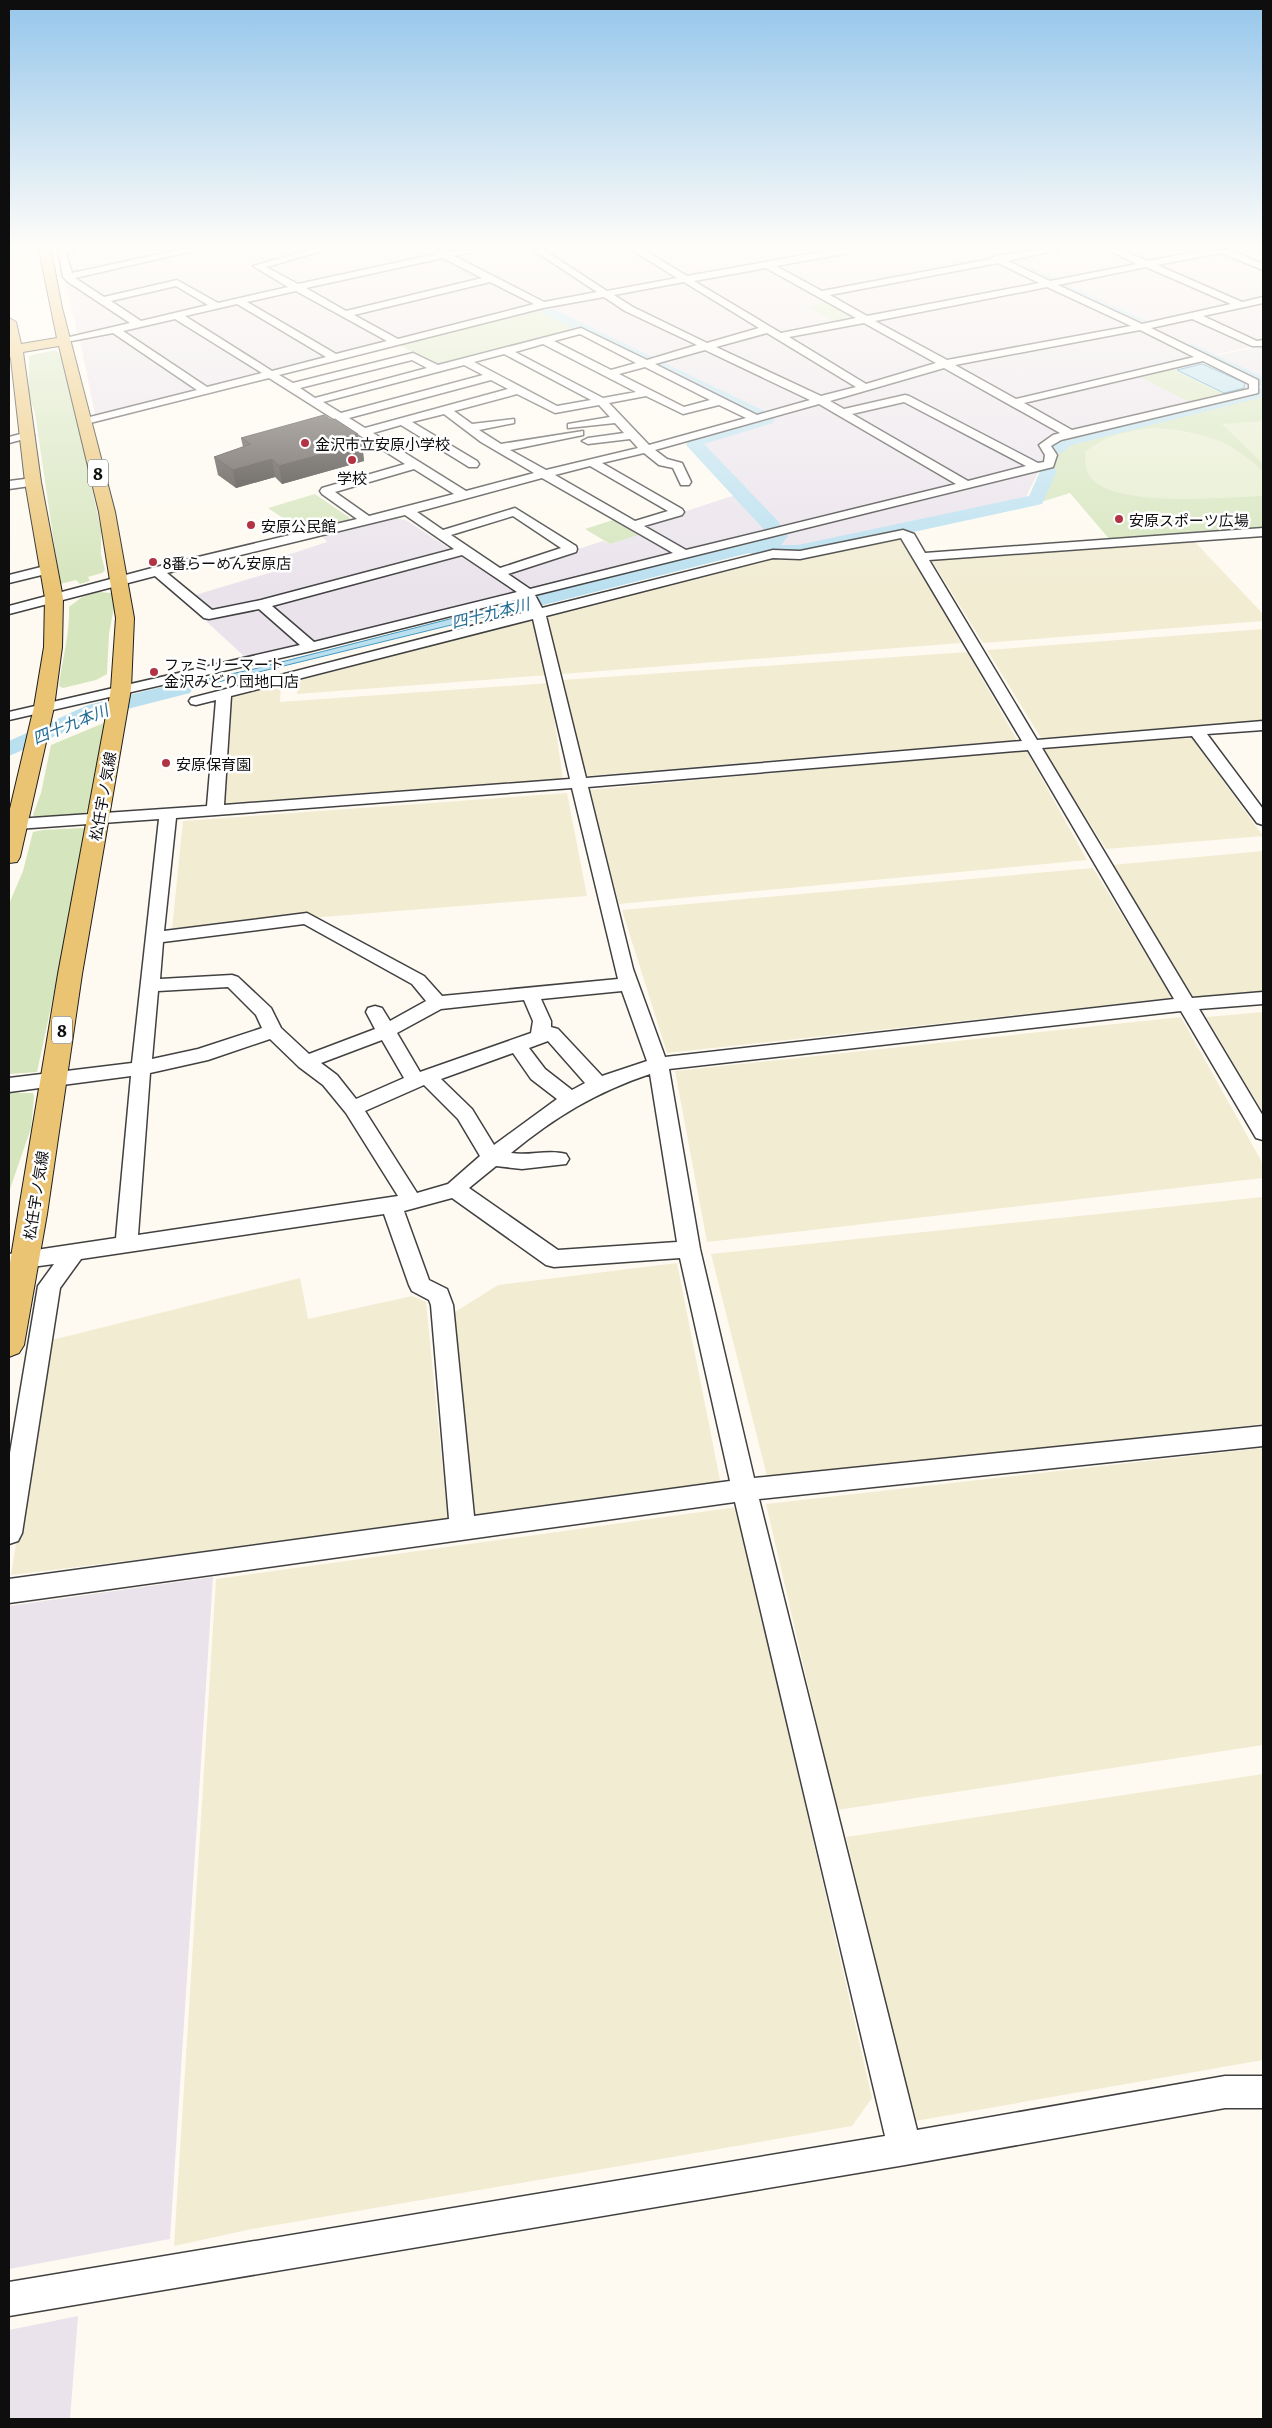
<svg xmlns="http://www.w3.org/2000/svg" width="1272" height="2428" font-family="Literata,'Noto Sans JP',serif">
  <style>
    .industrial { fill: #eae3ec }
    .farmland { fill: #f2ecd3 }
    .green { fill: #d5e5bd }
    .pitch { fill: #e5edce }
    .water { fill: #bae0f0; stroke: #489ac0 }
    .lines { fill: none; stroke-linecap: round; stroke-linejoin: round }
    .river { fill: #bae0f0; fill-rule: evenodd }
    .minor-casing { stroke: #414141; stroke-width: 3 }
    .major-casing { stroke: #1f1f1f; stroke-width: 2 }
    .minor { fill: #fff; fill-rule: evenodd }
    .major { fill: #ebc473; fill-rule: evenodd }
    .wall { fill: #4a4440 }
    .shaded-wall { fill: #3c3734 }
    .building { fill: #564f4b; stroke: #3c3734 }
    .poi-dot { fill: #b13344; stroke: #fff; stroke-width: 2 }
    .labels { text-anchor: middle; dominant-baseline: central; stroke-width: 5; stroke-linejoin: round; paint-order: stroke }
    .far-poi-label { font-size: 15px; fill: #0e0e0e; stroke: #fff; text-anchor: start }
    .far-street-label { font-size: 15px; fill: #0e0e0e; stroke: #fff }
    .shield { fill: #fff; stroke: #565656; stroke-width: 1 }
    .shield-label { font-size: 16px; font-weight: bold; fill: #0e0e0e }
    .far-water-label { font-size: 16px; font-style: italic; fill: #236c94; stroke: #fff }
  </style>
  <rect width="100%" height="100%" fill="#fefaf1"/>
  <g class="industrial">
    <path d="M 57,250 L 1218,250 L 1263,268 L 1263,344 L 1200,358 L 1247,382 L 1251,387 L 1248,390 L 1042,444 L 1041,448 L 1046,456 L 1026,497 L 797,549 L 692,549 L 290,649 L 246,658 L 182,599 L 289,567 L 278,558 L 327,542 L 322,536 L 394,518 L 406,520 L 492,577 L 603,541 L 610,544 L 646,531 L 641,526 L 735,495 L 691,443 L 697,439 L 756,420 L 534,305 L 104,414 L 95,414 L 81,346 Z"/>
    <path d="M 1263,346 L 1263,380 L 1214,356 Z"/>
    <path d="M 213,1577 L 170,2239 L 9,2269 L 9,1606 Z"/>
    <path d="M 78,2316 L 70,2419 L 9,2419 L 9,2330 Z"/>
  </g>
  <g class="farmland">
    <path d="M 891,538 L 902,540 L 961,643 L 562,674 L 546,615 L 767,558 L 798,560 Z"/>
    <path d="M 1195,542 L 1263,614 L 1263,621 L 983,643 L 932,561 Z"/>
    <path d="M 522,620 L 534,622 L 548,675 L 297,694 L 298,677 Z"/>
    <path d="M 1263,629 L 1263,720 L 1041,738 L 987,650 Z"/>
    <path d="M 967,652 L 1017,740 L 587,776 L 563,680 Z"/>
    <path d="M 281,683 L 280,702 L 549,683 L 563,779 L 217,804 L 228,695 Z"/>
    <path d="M 1192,738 L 1263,836 L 1106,849 L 1042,748 Z"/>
    <path d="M 1026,750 L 1087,860 L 619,904 L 589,790 Z"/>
    <path d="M 567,793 L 587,896 L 172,929 L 183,821 Z"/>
    <path d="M 1263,851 L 1263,992 L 1194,998 L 1112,865 Z"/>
    <path d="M 1093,868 L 1173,998 L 667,1053 L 622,910 Z"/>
    <path d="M 1263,1012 L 1263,1112 L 1206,1017 Z"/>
    <path d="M 1181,1017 L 1263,1164 L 1263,1178 L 707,1242 L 675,1071 Z"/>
    <path d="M 1263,1197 L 1263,1424 L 768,1480 L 711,1254 Z"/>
    <path d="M 677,1263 L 721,1485 L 470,1516 L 452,1314 L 498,1285 Z"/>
    <path d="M 300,1278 L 308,1319 L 412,1296 L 426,1302 L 448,1522 L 11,1575 L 48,1341 Z"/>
    <path d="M 1263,1448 L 1263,1745 L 837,1810 L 766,1504 Z"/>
    <path d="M 737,1507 L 872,2098 L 852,2126 L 247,2230 L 174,2246 L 216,1579 Z"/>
    <path d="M 1263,1774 L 1263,2060 L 915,2121 L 846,1837 Z"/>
  </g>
  <g class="green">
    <path d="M 829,302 L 859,319 L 838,324 L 808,306 Z"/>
    <path d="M 537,308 L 578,330 L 437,366 L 398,344 Z"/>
    <path d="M 55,350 L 63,357 L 101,530 L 101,554 L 105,570 L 102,573 L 88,577 L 90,581 L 80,584 L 76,580 L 60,584 L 35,413 L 29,395 L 29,357 L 32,355 Z"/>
    <path d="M 1172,369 L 1227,395 L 1192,403 L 1138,376 Z"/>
    <path d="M 1263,396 L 1263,531 L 1111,541 L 1070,493 L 1041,502 L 1060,450 L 1066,443 Z"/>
    <path d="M 315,494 L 350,518 L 346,522 L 304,532 L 268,508 Z"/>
    <path d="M 616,519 L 641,534 L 610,544 L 585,529 Z"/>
    <path d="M 99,592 L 112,593 L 114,607 L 109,634 L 107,674 L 96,680 L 63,688 L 59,686 C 62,659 70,634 69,607 L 82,597 Z"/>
    <path d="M 104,723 L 89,809 L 83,814 L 37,818 L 33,815 L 41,793 L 51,745 Z"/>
    <path d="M 81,828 L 89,829 L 37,1072 L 9,1074 L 9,904 L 23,871 L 33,832 L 43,830 Z"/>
    <path d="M 9,1093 L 33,1093 L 34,1097 L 31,1128 L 9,1192 Z"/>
  </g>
  <g class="pitch">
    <path d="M 1263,421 L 1263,464 L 1222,424 Z"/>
    <path d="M 1154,428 C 1198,431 1232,439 1263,472 L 1263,496 C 1224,497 1122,508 1093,480 C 1085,473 1085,462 1085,452 C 1106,435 1127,431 1154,428 Z"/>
  </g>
  <g class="water">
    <path d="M 1202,364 L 1245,383 L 1244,388 L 1224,393 L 1177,370 Z"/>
    <path d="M 524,600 L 525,607 L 136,702 L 147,692 L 254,669 Z"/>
    <path d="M 105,704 L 109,710 L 57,729 L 52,725 Z"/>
  </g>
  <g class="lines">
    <g class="river">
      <path d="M 446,256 L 486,274 L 488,277 L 486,280 L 476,280 L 441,263 L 439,260 L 441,257 Z"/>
      <path d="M 1007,256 L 1058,278 L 1060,281 L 1147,321 L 1149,324 L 1147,327 L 1137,327 L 1056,288 L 1054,285 L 1002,263 L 1000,260 L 1002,257 Z"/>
      <path d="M 541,303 L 773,415 L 775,419 L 773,423 L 704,444 L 777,520 L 788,536 L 781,545 L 798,545 L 1029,496 L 1042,467 L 1054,467 L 1057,471 L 1042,504 L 798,557 L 756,556 L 749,553 L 496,617 L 489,615 L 486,611 L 489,607 L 769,535 L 686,445 L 691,437 L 754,418 L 536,310 L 534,307 L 536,304 Z"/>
      <path d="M 1192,344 L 1263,377 L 1263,397 L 1080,443 L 1070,446 L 1062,453 L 1050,453 L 1047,449 L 1058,438 L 1262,387 L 1187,352 L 1184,349 Z"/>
      <path d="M 182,682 L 190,683 L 193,688 L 190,693 L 104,715 L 9,756 L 9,741 L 88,705 Z"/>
    </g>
    <defs>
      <g id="minor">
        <path d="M 58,250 L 77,250 L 66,254 L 72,273 L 179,250 L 197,250 L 75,278 L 104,297 L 177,280 L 218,303 L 288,287 L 253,266 L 310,250 L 326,250 L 266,267 L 298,284 L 436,254 L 440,250 L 446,252 L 479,250 L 454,256 L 544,302 L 597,292 L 533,250 L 544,250 L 607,291 L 677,278 L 632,250 L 644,250 L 687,276 L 832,250 L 853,250 L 848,253 L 776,266 L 822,291 L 991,259 L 996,256 L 1038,250 L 1058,250 L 1008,261 L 1050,281 L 1137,264 L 1108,250 L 1121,250 L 1148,261 L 1206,250 L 1231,250 L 1263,264 L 1263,270 L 1221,253 L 1157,265 L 1242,302 L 1263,297 L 1263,303 L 1203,316 L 1257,341 L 1263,340 L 1263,346 L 1252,346 L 1192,319 L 1151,328 L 1258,380 L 1258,393 L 1061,440 L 1051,446 L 1057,455 L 1053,467 L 535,595 L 542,608 L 773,550 L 800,551 L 903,530 L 914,534 L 925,553 L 1263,528 L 1263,536 L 929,560 L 1037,740 L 1263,721 L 1263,730 L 1207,734 L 1263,809 L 1263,825 L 1257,823 L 1192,736 L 1042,748 L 1192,998 L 1263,992 L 1263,1004 L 1199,1009 L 1263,1116 L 1263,1140 L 1256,1138 L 1181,1011 L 669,1069 L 700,1249 L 754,1478 L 1263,1426 L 1263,1446 L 759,1499 L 917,2130 L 1225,2076 L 1263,2076 L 1263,2108 L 1225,2108 L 905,2165 L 9,2316 L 9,2282 L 885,2136 L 735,1502 L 9,1603 L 9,1579 L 449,1519 L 431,1305 L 429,1300 L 412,1291 L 409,1285 L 384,1214 L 81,1259 L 60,1288 L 22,1533 L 18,1541 L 9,1544 L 9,1459 L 38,1286 L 54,1264 L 9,1270 L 9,1254 L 116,1238 L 131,1076 L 9,1092 L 9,1078 L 132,1063 L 159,819 L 17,829 L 11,827 L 9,824 L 11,821 L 17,819 L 207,806 L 216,700 L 196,705 L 191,704 L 189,701 L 191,698 L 530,611 L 523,598 L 311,651 L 9,720 L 9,712 L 300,645 L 259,609 L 209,619 L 204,618 L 155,576 L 9,614 L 9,606 L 152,568 L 357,519 L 322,494 L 320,491 L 322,488 L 405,464 L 269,378 L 86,424 L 82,423 L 82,419 L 197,390 L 113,333 L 61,343 L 61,339 L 130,323 L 68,282 L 63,277 ZM 443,258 L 482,278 L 346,311 L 306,288 ZM 998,263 L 1039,283 L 867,316 L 830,295 ZM 1146,267 L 1231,304 L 1142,324 L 1058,285 ZM 766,268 L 856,318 L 781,333 L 694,281 ZM 490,282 L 534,304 L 398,339 L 354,315 ZM 684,282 L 759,328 L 707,343 L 633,307 L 614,295 ZM 176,286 L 208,305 L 141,321 L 111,301 ZM 1047,287 L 1131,326 L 947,360 L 875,321 ZM 296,291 L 387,341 L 336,354 L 247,302 ZM 604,297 L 625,311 L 697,345 L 647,360 L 581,328 L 438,365 L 413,353 L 293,383 L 279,375 L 543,308 ZM 237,304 L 326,357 L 272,371 L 185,316 ZM 175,319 L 262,373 L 207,387 L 123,331 ZM 864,323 L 936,363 L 866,384 L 789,337 ZM 1140,330 L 1194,357 L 1016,399 L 955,365 ZM 767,333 L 856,387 L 821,396 L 716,347 ZM 580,334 L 636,363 L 611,370 L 554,341 ZM 543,344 L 636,392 L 603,398 L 515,352 ZM 705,350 L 810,400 L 757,415 L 655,364 ZM 504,354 L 591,400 L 557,406 L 474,362 ZM 412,360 L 427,368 L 315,398 L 300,388 ZM 1203,361 L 1249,384 L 1249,389 L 1072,430 L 1024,403 ZM 464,365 L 483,375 L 341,413 L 323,402 ZM 645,367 L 710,400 L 684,407 L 619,374 ZM 944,368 L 1060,433 L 1053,435 L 1039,445 L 1045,455 L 1044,462 L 1038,463 L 909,396 L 905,395 L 844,409 L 830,401 ZM 491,380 L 508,389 L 365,428 L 349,418 ZM 517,394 L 555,413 L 599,405 L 610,417 L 568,424 L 568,428 L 615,423 L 624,433 L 588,438 L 582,441 L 588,444 L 630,439 L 638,448 L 546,470 L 510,450 L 583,435 L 583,431 L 501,444 L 479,430 L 514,423 L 514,419 L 472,424 L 454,411 ZM 646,396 L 683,414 L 719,405 L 746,418 L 649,445 L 609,403 ZM 904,402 L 1026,466 L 968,481 L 852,414 ZM 819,404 L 956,484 L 686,550 L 644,526 L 682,515 L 684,512 L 682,509 L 602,463 L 644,453 L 659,465 L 673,468 L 681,485 L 689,485 L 691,482 L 682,463 L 667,459 L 655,450 ZM 444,414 L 481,442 L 534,473 L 466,491 L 373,433 L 401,425 L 469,467 L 477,467 L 479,464 L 477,461 L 412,422 ZM 590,466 L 668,511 L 635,521 L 555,475 ZM 414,469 L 454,494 L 369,516 L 335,492 ZM 542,478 L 673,553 L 530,589 L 508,574 L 576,552 L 577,549 L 576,546 L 515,508 L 443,530 L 417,512 ZM 405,515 L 454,549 L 261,600 L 212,610 L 167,573 ZM 513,516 L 561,548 L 500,568 L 451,535 ZM 901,538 L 1022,741 L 586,778 L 546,616 L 773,558 L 800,559 ZM 462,555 L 517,592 L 314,642 L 272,606 ZM 533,619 L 570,779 L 224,805 L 231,696 ZM 1028,750 L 1174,999 L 665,1057 L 633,969 L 588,787 ZM 572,788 L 618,979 L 442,996 L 424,976 L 307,913 L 164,931 L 176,818 ZM 304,924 L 412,984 L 426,1001 L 390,1021 L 382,1008 L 375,1006 L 368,1008 L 366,1012 L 375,1029 L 309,1054 L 281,1028 L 271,1008 L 238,977 L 232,975 L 160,979 L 163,942 ZM 228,987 L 256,1015 L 262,1028 L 198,1049 L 152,1059 L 158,991 ZM 622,991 L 647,1061 L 602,1076 L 558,1029 L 551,1027 L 551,1021 L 541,999 ZM 524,1000 L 533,1021 L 531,1033 L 420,1072 L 397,1033 L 441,1009 ZM 270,1039 L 299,1067 L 323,1085 L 346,1113 L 398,1196 L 138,1235 L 150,1073 L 208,1060 ZM 382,1040 L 404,1078 L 356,1099 L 337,1075 L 321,1063 ZM 548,1041 L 585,1083 L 572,1090 L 545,1069 L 529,1048 ZM 513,1053 L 531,1079 L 557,1099 L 494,1145 L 472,1109 L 441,1079 ZM 650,1074 L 677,1242 L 558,1250 L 469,1188 L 496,1166 L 522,1169 L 566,1164 L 569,1159 L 566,1154 C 549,1149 529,1156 511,1153 C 555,1117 596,1092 650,1074 ZM 424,1085 L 458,1119 L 480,1156 L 448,1184 L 417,1193 L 365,1111 ZM 452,1198 L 546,1265 L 554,1267 L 680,1258 L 730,1481 L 474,1516 L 453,1305 L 447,1289 L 429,1280 L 404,1211 Z"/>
        <path d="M 28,432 L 34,435 L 32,437 L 9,443 L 9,437 Z"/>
        <path d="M 33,478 L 39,482 L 37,485 L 9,489 L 9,481 Z"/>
        <path d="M 49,565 L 54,566 L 56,569 L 54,572 L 9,583 L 9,575 Z"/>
      </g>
      <path id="major" d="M 39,250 L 51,250 L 62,308 L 115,512 L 134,618 L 131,689 L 82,974 L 47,1214 L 24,1345 L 19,1353 L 9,1357 L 9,1269 L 58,974 L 111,689 L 116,618 L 99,512 L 59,346 L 23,352 L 41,482 L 63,598 L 62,647 L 54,707 L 20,857 L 17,862 L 9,863 L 9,813 L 34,707 L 44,647 L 45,598 L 25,482 L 11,359 L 9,354 L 9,318 L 16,322 L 21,344 L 57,338 Z"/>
    </defs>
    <use href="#minor" class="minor-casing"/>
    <use href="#major" class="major-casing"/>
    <use href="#minor" class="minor"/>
    <use href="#major" class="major"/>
  </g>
  <path class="wall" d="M 331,420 L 358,434 L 359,441 L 362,443 L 364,461 L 282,484 L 275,477 L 236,488 L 218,475 L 214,457 L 243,447 L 241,438 Z"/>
  <g class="shaded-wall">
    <path d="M 358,434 L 359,444 L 362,443 L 364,461 L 282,484 L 279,466 Z"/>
    <path d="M 272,459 L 275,477 L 236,488 L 233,470 Z"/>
  </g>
  <path class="building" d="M 324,415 L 331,420 L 335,419 L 358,434 L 352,436 L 362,443 L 279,466 L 272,459 L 233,470 L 214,457 L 251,444 L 241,438 Z"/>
  <linearGradient id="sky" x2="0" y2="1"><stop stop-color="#95c6eb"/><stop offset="0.42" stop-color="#fffdf9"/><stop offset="1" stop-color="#fffdf9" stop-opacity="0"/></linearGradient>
  <rect width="1272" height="590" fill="url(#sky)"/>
  <g class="poi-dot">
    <circle cx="305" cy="443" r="5"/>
    <circle cx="352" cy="460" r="5"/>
    <circle cx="1119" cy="519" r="5"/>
    <circle cx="251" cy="525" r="5"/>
    <circle cx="153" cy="562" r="5"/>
    <circle cx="154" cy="672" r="5"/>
    <circle cx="166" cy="763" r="5"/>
  </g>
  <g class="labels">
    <g class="far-poi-label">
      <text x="315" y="443">金沢市立安原小学校</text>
      <text x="352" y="477" text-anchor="middle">学校</text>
      <text x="1129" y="519">安原スポーツ広場</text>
      <text x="261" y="525">安原公民館</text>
      <text x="163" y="562">8番らーめん安原店</text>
      <text x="164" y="663">ファミリーマート<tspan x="164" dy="17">金沢みどり団地口店</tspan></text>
      <text x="176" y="763">安原保育園</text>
    </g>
    <g class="far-street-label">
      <text transform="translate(102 796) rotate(-80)">松任宇ノ気線</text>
      <text transform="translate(35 1195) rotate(-81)">松任宇ノ気線</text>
    </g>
    <g class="shield">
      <rect x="88" y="459.5" width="20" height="27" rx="4"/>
      <rect x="52" y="1016.5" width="20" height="27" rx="4"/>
    </g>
    <g class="shield-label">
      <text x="98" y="473">8</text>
      <text x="62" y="1030">8</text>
    </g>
    <g class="far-water-label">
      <text transform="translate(490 612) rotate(-14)">四十九本川</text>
      <text transform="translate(70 723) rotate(-22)">四十九本川</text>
    </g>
  </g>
  <rect width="1272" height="2428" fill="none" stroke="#0e0e0e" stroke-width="20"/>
</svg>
